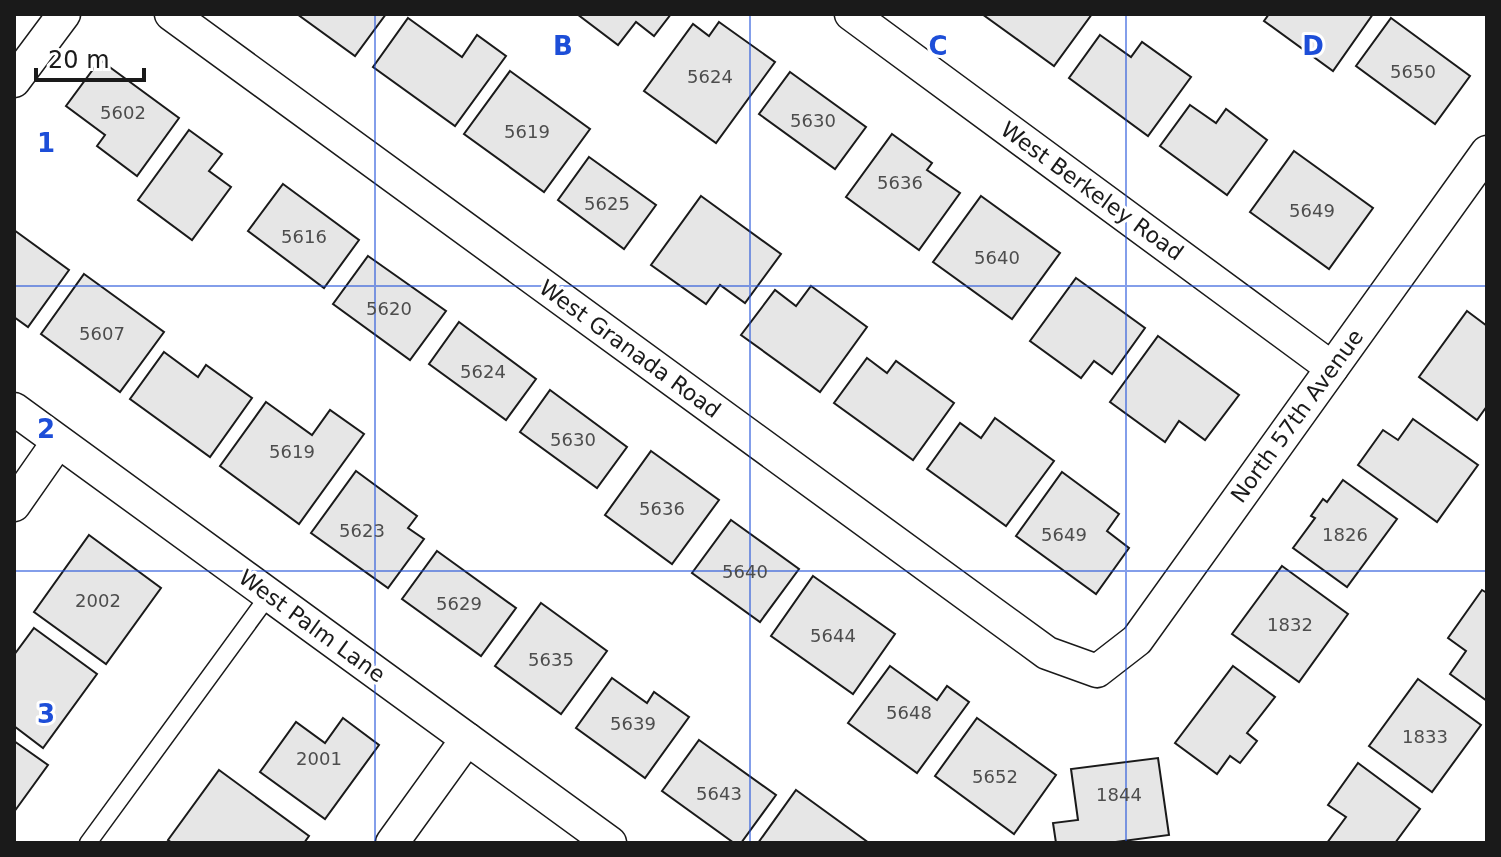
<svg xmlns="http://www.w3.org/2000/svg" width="1501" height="857" font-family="'DejaVu Sans',sans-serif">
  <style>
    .building { fill: #e6e6e6; stroke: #1a1a1a; stroke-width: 2 }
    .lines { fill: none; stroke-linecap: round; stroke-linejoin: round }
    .lane-casing { stroke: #1a1a1a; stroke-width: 19 }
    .street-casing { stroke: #1a1a1a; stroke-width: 35 }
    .lane { stroke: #fff; stroke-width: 16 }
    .street { stroke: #fff; stroke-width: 32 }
    .grid { fill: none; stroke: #1d4ed8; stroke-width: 2; stroke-opacity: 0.55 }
    .labels { text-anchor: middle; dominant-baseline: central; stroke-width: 6; stroke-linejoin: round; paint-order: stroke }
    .number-label { font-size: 18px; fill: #4d4d4d }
    .street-label { font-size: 22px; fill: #1a1a1a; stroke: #fff }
    .grid-label { font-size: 26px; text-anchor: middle; font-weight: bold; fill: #1d4ed8; stroke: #fff; stroke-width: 6; stroke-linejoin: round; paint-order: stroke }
  </style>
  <rect width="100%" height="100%" fill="#fff"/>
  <g class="building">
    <path d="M 297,14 L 386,14 L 355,56 Z"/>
    <path d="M 577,14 L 671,14 L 654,36 L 636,22 L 618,45 Z"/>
    <path d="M 982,14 L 1092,14 L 1054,66 Z"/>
    <path d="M 1269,14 L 1373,14 L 1333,71 L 1264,21 Z"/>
    <path d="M 408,18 L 462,57 L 477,35 L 506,56 L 455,126 L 373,67 Z"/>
    <path d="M 1391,18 L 1470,76 L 1435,124 L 1356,66 Z"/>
    <path d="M 719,22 L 775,62 L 716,143 L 644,91 L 693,24 L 709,36 Z"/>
    <path d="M 1100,35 L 1131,57 L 1142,42 L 1191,77 L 1148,136 L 1069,78 Z"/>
    <path d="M 100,60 L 179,118 L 137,176 L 97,146 L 105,135 L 66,106 Z"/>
    <path d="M 510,71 L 590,129 L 544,192 L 464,134 Z"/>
    <path d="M 790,72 L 866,127 L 835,169 L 759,114 Z"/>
    <path d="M 1190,105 L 1216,123 L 1226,109 L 1267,140 L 1227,195 L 1160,146 Z"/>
    <path d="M 189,130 L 222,154 L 209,171 L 231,187 L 192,240 L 138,200 Z"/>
    <path d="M 892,134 L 932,163 L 927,170 L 960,193 L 919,250 L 846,197 Z"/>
    <path d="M 1294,151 L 1373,208 L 1329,269 L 1250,212 Z"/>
    <path d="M 589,157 L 656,205 L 624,249 L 558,200 Z"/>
    <path d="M 283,184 L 359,240 L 324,288 L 248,231 Z"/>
    <path d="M 701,196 L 781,254 L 745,303 L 720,285 L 706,304 L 651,265 Z"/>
    <path d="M 981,196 L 1060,253 L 1012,319 L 933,262 Z"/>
    <path d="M 14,230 L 69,270 L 28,327 L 14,317 Z"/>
    <path d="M 368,256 L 446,311 L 410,360 L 333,304 Z"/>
    <path d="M 84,274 L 164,332 L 120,392 L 41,334 Z"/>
    <path d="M 1076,278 L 1145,328 L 1112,374 L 1094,361 L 1081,378 L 1030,341 Z"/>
    <path d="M 811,286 L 867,327 L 820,392 L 741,335 L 775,290 L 796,306 Z"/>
    <path d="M 1467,311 L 1487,326 L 1487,406 L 1477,420 L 1419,377 Z"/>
    <path d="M 459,322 L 536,379 L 506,420 L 429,364 Z"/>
    <path d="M 1158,336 L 1239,395 L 1205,440 L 1179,421 L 1165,442 L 1110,402 Z"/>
    <path d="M 164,352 L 198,377 L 206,365 L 252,398 L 210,457 L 130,399 Z"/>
    <path d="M 867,358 L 887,373 L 896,361 L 954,403 L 913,460 L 834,403 Z"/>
    <path d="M 550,390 L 627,447 L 597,488 L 520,432 Z"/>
    <path d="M 266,402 L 312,435 L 330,410 L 364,434 L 299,524 L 220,466 Z"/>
    <path d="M 995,418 L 1054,461 L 1006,526 L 927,469 L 960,423 L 981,438 Z"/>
    <path d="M 1413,419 L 1478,465 L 1437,522 L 1358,465 L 1383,430 L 1398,440 Z"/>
    <path d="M 651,451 L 719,500 L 672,564 L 605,515 Z"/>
    <path d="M 356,471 L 417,516 L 408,528 L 424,539 L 388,588 L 311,533 Z"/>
    <path d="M 1062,472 L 1119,514 L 1107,531 L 1129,548 L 1096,594 L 1016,536 Z"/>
    <path d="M 1343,480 L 1397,519 L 1347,587 L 1293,548 L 1315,518 L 1311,516 L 1323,499 L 1327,502 Z"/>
    <path d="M 731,520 L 799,569 L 760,622 L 692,573 Z"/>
    <path d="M 89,535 L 161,588 L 106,664 L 34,612 Z"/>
    <path d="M 437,551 L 516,608 L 481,656 L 402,599 Z"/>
    <path d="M 1282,566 L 1348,614 L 1299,682 L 1232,634 Z"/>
    <path d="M 813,576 L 895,634 L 853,694 L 771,636 Z"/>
    <path d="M 1482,590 L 1487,593 L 1487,701 L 1450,674 L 1466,651 L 1448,638 Z"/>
    <path d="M 541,603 L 607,651 L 561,714 L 495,666 Z"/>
    <path d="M 34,628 L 97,674 L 43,748 L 14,726 L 14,655 Z"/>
    <path d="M 890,666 L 937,700 L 947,686 L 969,702 L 917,773 L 848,723 Z"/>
    <path d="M 1233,666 L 1275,697 L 1247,733 L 1257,741 L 1240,763 L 1230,756 L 1217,774 L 1175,743 Z"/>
    <path d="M 612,678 L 647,703 L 654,692 L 689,717 L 645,778 L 576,728 Z"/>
    <path d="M 1418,679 L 1481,725 L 1432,792 L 1369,746 Z"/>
    <path d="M 343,718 L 379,745 L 325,819 L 260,772 L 296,722 L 325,743 Z"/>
    <path d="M 977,718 L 1056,775 L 1014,834 L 935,776 Z"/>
    <path d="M 699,740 L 776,795 L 741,843 L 734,843 L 662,791 Z"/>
    <path d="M 14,741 L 48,765 L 14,812 Z"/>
    <path d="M 1158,758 L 1169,835 L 1108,843 L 1056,843 L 1053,823 L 1078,820 L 1071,769 Z"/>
    <path d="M 1358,763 L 1420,809 L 1395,843 L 1327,843 L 1346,817 L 1328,805 Z"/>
    <path d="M 219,770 L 309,836 L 304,843 L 172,843 L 168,840 Z"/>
    <path d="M 796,790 L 869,843 L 758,843 Z"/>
  </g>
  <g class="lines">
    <defs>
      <path id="lane" d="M 88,843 L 269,595"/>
      <g id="street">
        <path d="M 171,14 L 1047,653 L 1097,671 L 1137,640 L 1487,152"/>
        <path d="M 851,14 L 1332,368"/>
        <path d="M 14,81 L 64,14"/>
        <path d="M 14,409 L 610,843"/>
        <path d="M 14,505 L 58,442"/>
        <path d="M 392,843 L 467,739"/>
      </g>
    </defs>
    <use href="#lane" class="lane-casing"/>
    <use href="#street" class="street-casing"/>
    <use href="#lane" class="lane"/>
    <use href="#street" class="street"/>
  </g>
  <path class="grid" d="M 375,14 L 375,843M 750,14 L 750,843M 1126,14 L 1126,843M 14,286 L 1487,286M 14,571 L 1487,571"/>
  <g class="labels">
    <g class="number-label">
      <text x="1413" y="71">5650</text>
      <text x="710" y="76">5624</text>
      <text x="123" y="112">5602</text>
      <text x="813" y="120">5630</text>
      <text x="527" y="131">5619</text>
      <text x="900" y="182">5636</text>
      <text x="607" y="203">5625</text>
      <text x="1312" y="210">5649</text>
      <text x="304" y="236">5616</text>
      <text x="997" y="257">5640</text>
      <text x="389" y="308">5620</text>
      <text x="102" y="333">5607</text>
      <text x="483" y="371">5624</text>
      <text x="573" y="439">5630</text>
      <text x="292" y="451">5619</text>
      <text x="662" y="508">5636</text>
      <text x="362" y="530">5623</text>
      <text x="1064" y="534">5649</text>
      <text x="1345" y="534">1826</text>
      <text x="745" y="571">5640</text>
      <text x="98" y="600">2002</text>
      <text x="459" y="603">5629</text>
      <text x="1290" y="624">1832</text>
      <text x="833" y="635">5644</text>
      <text x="551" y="659">5635</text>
      <text x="909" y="712">5648</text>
      <text x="633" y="723">5639</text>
      <text x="1425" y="736">1833</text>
      <text x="319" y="758">2001</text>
      <text x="995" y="776">5652</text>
      <text x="719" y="793">5643</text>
      <text x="1119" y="794">1844</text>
    </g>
    <g class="street-label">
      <text transform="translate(1092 191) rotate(36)">West Berkeley Road</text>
      <text transform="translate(630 349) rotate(36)">West Granada Road</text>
      <text transform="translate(1297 416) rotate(-54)">North 57th Avenue</text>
      <text transform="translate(312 626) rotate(36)">West Palm Lane</text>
    </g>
  </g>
  <g class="grid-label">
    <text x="563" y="55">B</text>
    <text x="938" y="55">C</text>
    <text x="1313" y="55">D</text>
    <text x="46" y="152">1</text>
    <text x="46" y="438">2</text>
    <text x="46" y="723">3</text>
  </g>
  <rect width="1501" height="857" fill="none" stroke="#1a1a1a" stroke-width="32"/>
  <path d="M36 68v12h108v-12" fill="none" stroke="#1a1a1a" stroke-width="4"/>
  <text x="48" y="68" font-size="24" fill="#1a1a1a" stroke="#ffffff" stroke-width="6" paint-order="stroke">20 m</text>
</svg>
